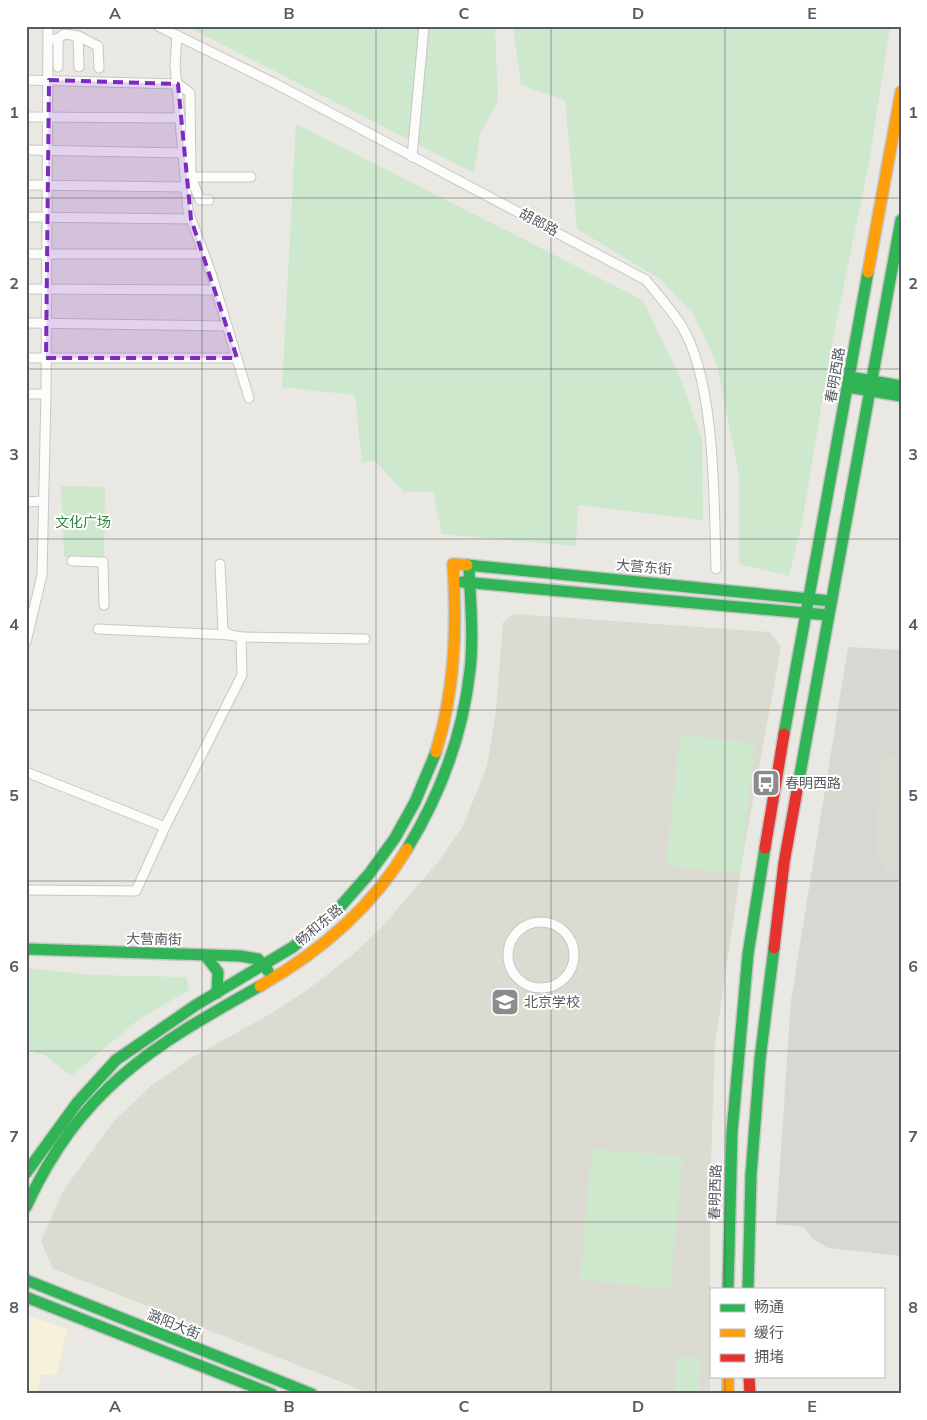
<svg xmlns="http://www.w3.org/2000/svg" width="927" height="1420" font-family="Mulish,'Noto Sans SC',sans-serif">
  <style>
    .commercial { fill: #f6f1d9 }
    .industrial { fill: #d9d7d1 }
    .education { fill: #dcdbd1 }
    .green { fill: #cee8cd }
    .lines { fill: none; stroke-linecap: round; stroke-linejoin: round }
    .street-casing { stroke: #c7c7c6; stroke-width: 11 }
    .fast-casing { stroke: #c6c6c5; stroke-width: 14 }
    .slow-casing { stroke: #c6c6c5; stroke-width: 14 }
    .jam-casing { stroke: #c6c6c5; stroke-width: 14 }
    .street { stroke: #fcfcfb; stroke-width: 9 }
    .fast { stroke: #30b455; stroke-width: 11 }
    .slow { stroke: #ff9f0a; stroke-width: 11 }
    .jam { stroke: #e5322d; stroke-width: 11 }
    .marked { fill: #7b2cbf; fill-opacity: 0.2; stroke: #7b2cbf; stroke-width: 4; stroke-dasharray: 10 6; stroke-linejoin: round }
    .grid { fill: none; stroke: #575b61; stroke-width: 1; stroke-opacity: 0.55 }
    .labels { text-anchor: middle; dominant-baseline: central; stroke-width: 4; stroke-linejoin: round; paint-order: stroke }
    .street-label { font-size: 14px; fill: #575b61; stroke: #fff }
    .park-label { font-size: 14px; fill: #2c8538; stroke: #fff }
    .poi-label { font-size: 14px; fill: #575b61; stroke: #fff; text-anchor: start }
    .neatline { fill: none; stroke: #575b61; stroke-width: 2 }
    .grid-label { font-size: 16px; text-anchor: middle; font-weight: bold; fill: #575b61 }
  </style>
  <rect width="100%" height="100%" fill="#eae8e2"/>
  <path class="commercial" d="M 26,1315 L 67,1329 L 57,1374 L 41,1375 L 36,1394 L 26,1394 Z"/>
  <path class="industrial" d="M 848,647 L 901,650 L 901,1256 L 829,1248 L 814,1240 L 804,1227 L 776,1224 L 791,1000 Z"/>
  <g class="education">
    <path d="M 514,614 L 770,632 L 781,647 L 743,855 L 715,1044 L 710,1192 L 710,1394 L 371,1394 L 53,1269 L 41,1241 L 63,1191 L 114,1121 L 152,1085 L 193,1057 L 272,1013 L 307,990 L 350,957 L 381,928 L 438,862 L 463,826 L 487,766 L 496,712 L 503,622 Z"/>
    <path d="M 882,754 L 901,756 L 901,873 L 888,872 L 875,852 Z"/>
  </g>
  <g class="green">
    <path d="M 186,26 L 495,26 L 498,101 L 480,134 L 474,173 Z"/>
    <path d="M 513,26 L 890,26 L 870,157 L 831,349 L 802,523 L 789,576 L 739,564 L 739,475 L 717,365 L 694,315 L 660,279 L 577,229 L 565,100 L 521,85 Z"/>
    <path d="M 296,124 L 643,300 L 682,382 L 702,440 L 703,520 L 578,505 L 576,546 L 442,534 L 433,492 L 404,492 L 374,460 L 362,463 L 355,395 L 282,387 Z"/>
    <path d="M 61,486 L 105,487 L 104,558 L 64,557 Z"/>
    <path d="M 680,735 L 755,743 L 740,874 L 666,866 Z"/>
    <path d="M 26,968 L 93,975 L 187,977 L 189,990 L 138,1020 L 71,1076 L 46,1056 L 26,1049 Z"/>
    <path d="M 592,1149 L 683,1156 L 670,1289 L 580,1280 Z"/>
    <path d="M 677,1356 L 701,1358 L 698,1394 L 674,1394 Z"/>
  </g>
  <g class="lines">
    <defs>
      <g id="street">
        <path d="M 158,26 L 276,84 L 646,280 C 657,294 671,309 681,325 C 716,380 714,503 716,569"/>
        <path d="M 177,35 L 175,65 L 188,211 L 211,273 L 249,398"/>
        <path d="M 78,36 L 98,46 L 99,68"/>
        <path d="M 54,39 L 58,39 L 58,67"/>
        <path d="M 58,39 L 64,34 L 78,36 L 79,67"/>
        <path d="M 26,80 L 178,84 L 190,93 L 191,177 L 200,200 L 209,200"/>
        <path d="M 26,117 L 180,118"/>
        <path d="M 26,150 L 183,153"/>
        <path d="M 412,157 L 424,26"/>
        <path d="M 191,177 L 251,177"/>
        <path d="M 26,185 L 186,187"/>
        <path d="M 26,217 L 191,219"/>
        <path d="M 26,254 L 204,254"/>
        <path d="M 26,289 L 216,290"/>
        <path d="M 26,323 L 227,326"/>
        <path d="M 26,358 L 237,358"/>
        <path d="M 26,394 L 46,394"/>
        <path d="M 26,502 L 43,501"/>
        <path d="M 72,561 L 103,562 L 104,605"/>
        <path d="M 98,629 L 230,635"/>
        <path d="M 241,637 L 365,639"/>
        <path d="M 26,642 L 42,575 L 46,394 L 48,26"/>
        <path d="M 26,772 L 165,827"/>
        <path d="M 26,890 L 136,891 L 165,827 L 242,675 L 241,637 L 230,635 L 223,631 L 220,564"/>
        <circle cx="541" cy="955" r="33"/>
      </g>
      <g id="fast">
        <path d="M 850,377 L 901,386"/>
        <path d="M 848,387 L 901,396"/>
        <path d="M 467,565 L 831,601"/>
        <path d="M 462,582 L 828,615"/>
        <path d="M 784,734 L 868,272"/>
        <path d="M 798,785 L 901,220"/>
        <path d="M 407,849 C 440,795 463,734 470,670 C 474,635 470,600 469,566"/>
        <path d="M 26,949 L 240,956 L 258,959 L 268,971"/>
        <path d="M 205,955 L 218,972 L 217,993"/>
        <path d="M 26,1173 L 77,1103 L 116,1060 L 196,1005 L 293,947 L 339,908 L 369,874 L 395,838 L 415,802 L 436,752"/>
        <path d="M 26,1207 C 80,1089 151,1047 260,986"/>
        <path d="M 26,1280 L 312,1394"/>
        <path d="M 728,1289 L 732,1132 L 748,954 L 765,848"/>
        <path d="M 748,1289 L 751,1175 L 760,1059 L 774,948"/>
        <path d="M 26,1297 L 272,1394"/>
      </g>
      <g id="slow">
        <path d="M 868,272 L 901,92"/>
        <path d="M 436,752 C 455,690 457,628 453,564 L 467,565"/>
        <path d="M 260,986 C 320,952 371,909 407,849"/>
        <path d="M 728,1376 L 728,1394"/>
      </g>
      <g id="jam">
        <path d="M 765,848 L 784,734"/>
        <path d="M 774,948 L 784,863 L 798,785"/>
        <path d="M 749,1376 L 750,1394"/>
      </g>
    </defs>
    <use href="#street" class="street-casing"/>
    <use href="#fast" class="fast-casing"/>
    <use href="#slow" class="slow-casing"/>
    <use href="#jam" class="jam-casing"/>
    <use href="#street" class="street"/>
    <use href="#fast" class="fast"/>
    <use href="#slow" class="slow"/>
    <use href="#jam" class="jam"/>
  </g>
  <path class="marked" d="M 49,80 L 178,84 L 191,219 L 237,358 L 46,358 Z"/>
  <path class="grid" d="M 202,26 L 202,1394M 376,26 L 376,1394M 551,26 L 551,1394M 725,26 L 725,1289M 26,198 L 901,198M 26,369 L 901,369M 26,539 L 901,539M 26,710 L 901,710M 26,881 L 901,881M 26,1051 L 901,1051M 26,1222 L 901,1222M 725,1376 L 725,1394"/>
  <defs>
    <symbol id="bus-square" viewBox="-11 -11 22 22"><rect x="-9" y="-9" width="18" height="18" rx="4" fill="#8a8c8e" stroke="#fff"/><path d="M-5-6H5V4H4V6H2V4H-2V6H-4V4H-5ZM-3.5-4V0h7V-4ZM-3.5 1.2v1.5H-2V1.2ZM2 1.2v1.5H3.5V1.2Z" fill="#fff"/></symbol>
    <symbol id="school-square" viewBox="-11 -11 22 22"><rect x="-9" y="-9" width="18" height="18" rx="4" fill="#8a8c8e" stroke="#fff"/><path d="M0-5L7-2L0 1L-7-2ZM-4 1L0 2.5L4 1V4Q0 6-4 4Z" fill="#fff"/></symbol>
  </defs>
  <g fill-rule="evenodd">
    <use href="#bus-square" x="750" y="767" width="32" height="32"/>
    <use href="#school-square" x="489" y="986" width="32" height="32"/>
  </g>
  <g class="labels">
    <g class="street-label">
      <text transform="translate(539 222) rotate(28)">胡郎路</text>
      <text transform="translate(835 375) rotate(-80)">春明西路</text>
      <text transform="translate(644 567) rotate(5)">大营东街</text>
      <text transform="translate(319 925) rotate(-40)">畅和东路</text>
      <text transform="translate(154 939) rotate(1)">大营南街</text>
      <text transform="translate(715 1192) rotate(-88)">春明西路</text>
      <text transform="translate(174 1324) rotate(22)">潞阳大街</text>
    </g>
    <g class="park-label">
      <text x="83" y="522">文化广场</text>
    </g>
    <g class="poi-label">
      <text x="785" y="783">春明西路</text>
      <text x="524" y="1002">北京学校</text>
    </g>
  </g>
  <rect width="927" height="1420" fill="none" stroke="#ffffff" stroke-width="55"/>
  <rect x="710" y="1288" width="175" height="90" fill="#ffffff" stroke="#bcbdc0"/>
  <rect x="720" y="1304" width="25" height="8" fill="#30b455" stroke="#bcbdc0"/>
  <text x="754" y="1312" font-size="15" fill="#575b61">畅通</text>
  <rect x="720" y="1329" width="25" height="8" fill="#ff9f0a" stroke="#bcbdc0"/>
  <text x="754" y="1338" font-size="15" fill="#575b61">缓行</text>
  <rect x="720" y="1354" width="25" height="8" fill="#e5322d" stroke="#bcbdc0"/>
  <text x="754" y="1362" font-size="15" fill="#575b61">拥堵</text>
  <rect x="28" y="28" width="872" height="1364" class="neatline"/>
  <g class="grid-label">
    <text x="115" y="19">A</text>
    <text x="289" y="19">B</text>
    <text x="464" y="19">C</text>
    <text x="638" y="19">D</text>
    <text x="812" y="19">E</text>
    <text x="14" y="118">1</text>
    <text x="913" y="118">1</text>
    <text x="14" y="289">2</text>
    <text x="913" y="289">2</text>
    <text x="14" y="460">3</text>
    <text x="913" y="460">3</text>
    <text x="14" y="630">4</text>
    <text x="913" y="630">4</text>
    <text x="14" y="801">5</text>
    <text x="913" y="801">5</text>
    <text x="14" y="972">6</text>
    <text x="913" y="972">6</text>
    <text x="14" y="1142">7</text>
    <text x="913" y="1142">7</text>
    <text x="14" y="1313">8</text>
    <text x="913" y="1313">8</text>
    <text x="115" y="1412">A</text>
    <text x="289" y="1412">B</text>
    <text x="464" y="1412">C</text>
    <text x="638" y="1412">D</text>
    <text x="812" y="1412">E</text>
  </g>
</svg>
